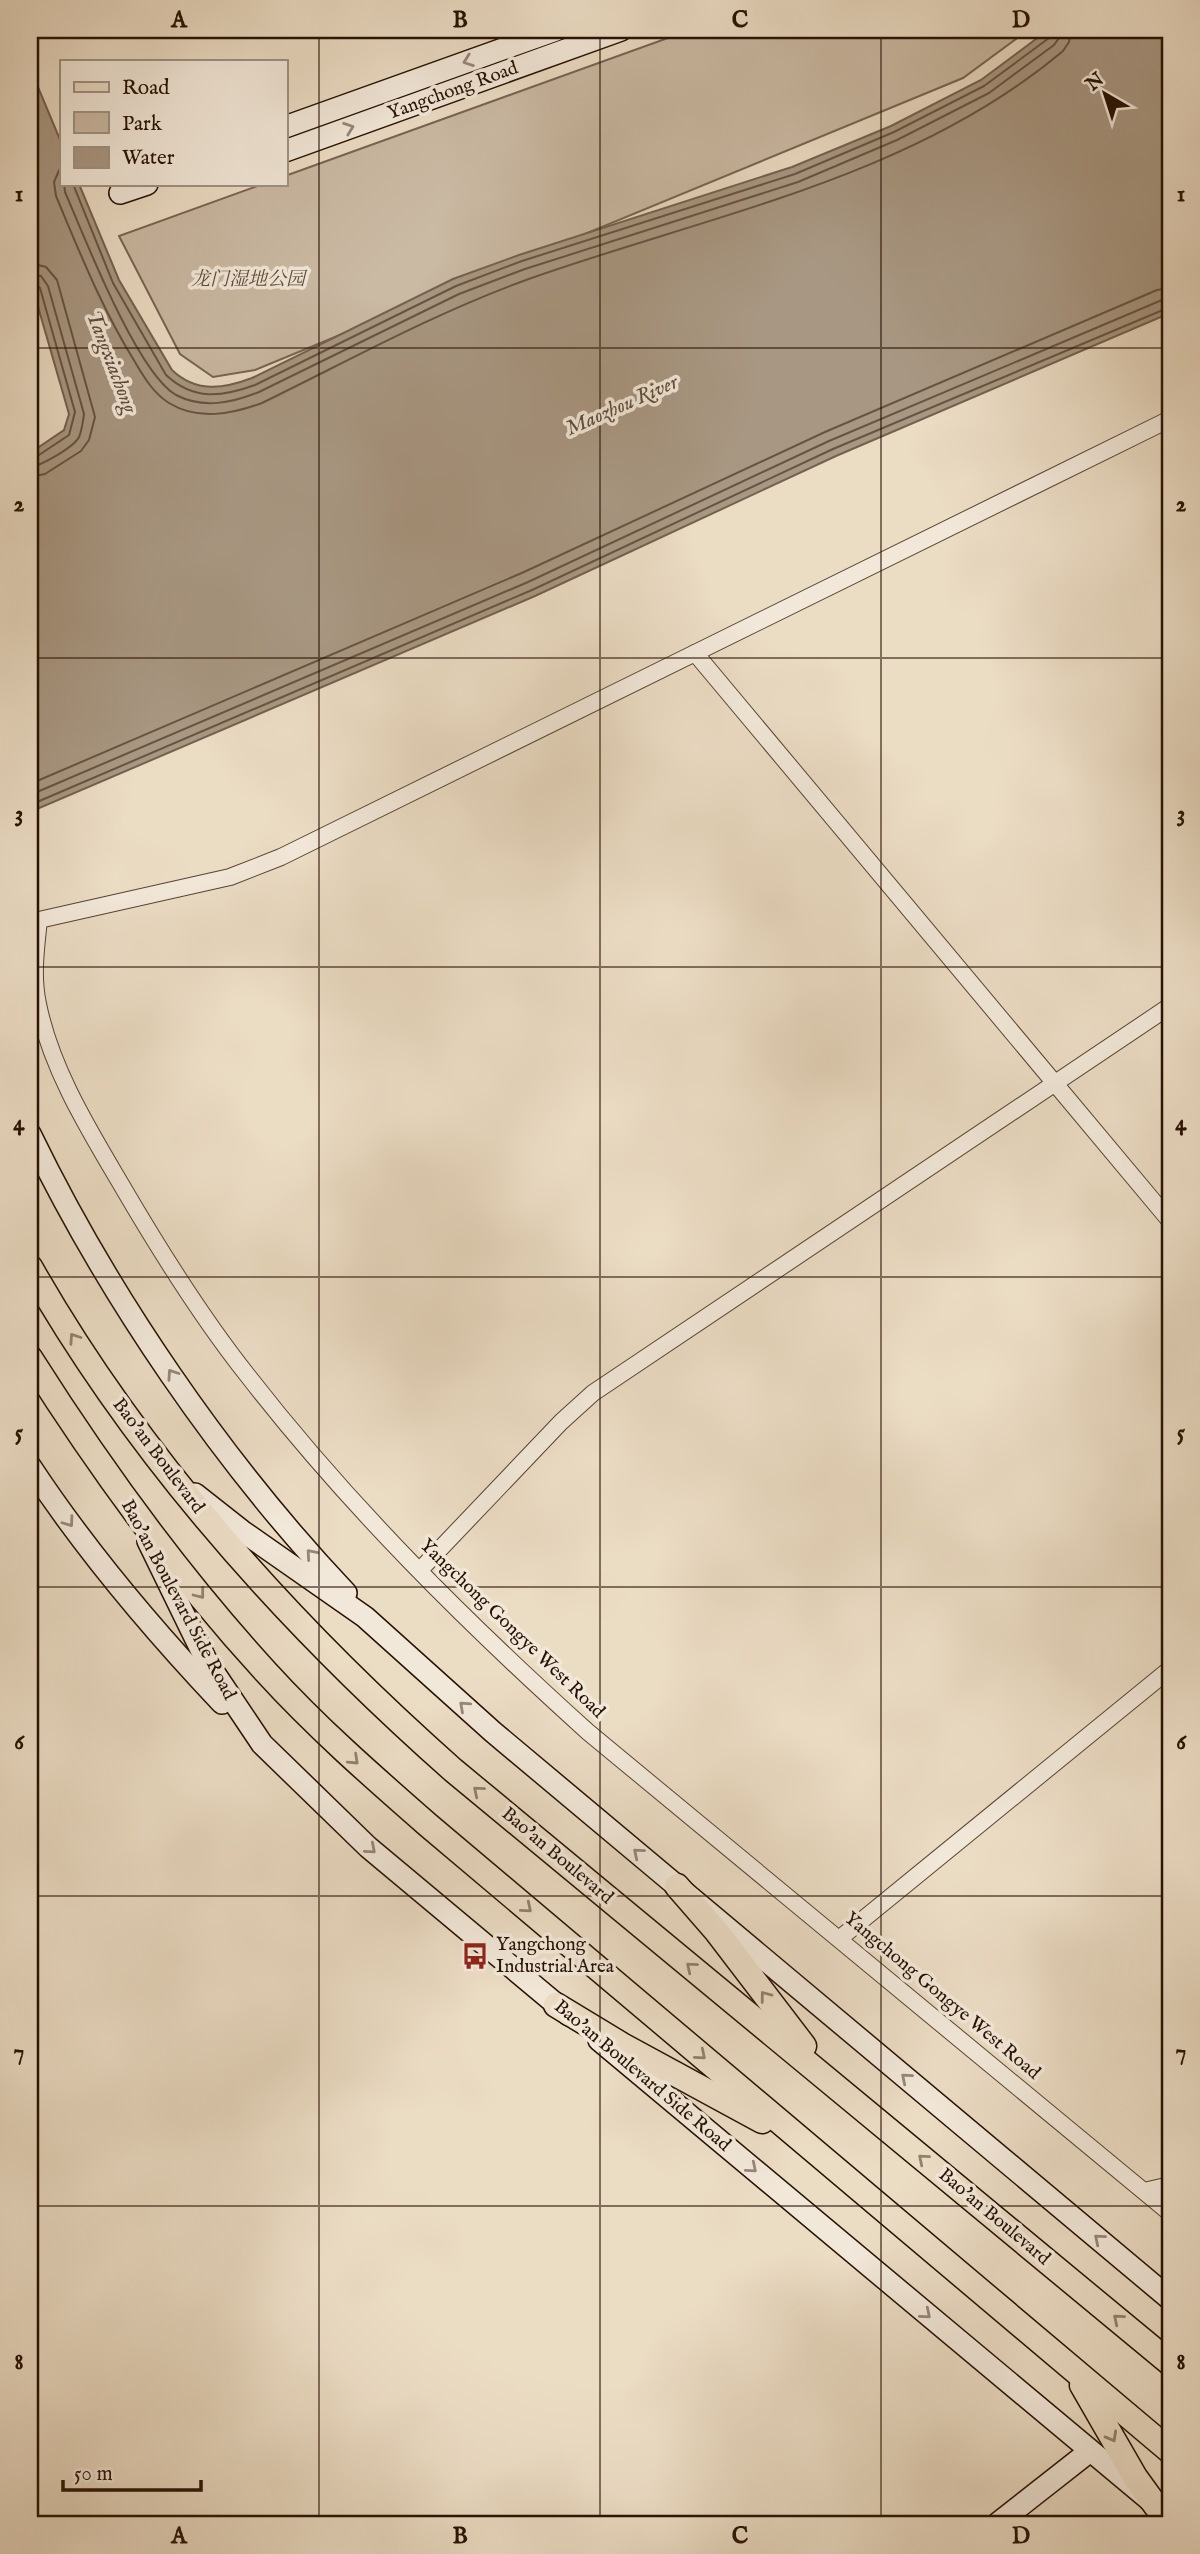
<svg xmlns="http://www.w3.org/2000/svg" width="1200" height="2554" font-family="'IM FELL English','Noto Serif SC',serif">
  <style>
    .green { fill: #cab9a3; stroke: #786553; stroke-width: 2 }
    .water { fill: #a89782; stroke: #74614f; stroke-width: 2 }
    .lines { fill: none; stroke-linecap: round; stroke-linejoin: round }
    .shore { stroke: #675442; stroke-width: 2 }
    .street-casing { stroke: #574433; stroke-width: 18 }
    .secondary-casing { stroke: #261103; stroke-width: 24 }
    .primary-casing { stroke: #261103; stroke-width: 27 }
    .street { stroke: #f2e8d9; stroke-width: 16 }
    .secondary { stroke: #f2e8d9; stroke-width: 21 }
    .primary { stroke: #ebdcc4; stroke-width: 24 }
    .oneway { stroke: #968779 }
    .oneway2 { stroke: #92816d }
    .grid { fill: none; stroke: #261103; stroke-width: 2; stroke-opacity: 0.55 }
    .labels { text-anchor: middle; dominant-baseline: central; stroke-width: 7; stroke-linejoin: round; paint-order: stroke }
    .street-label { font-size: 19px; fill: #261103; stroke: #f2e8d9 }
    .park-label { font-size: 19px; font-style: italic; fill: #5f4c3b; stroke: #f2e8d9 }
    .poi-label { font-size: 19px; fill: #261103; stroke: #f2e8d9; text-anchor: start }
    .water-label { font-size: 21px; font-style: italic; fill: #604d3c; stroke: #f2e8d9 }
    .neatline { fill: none; stroke: #261103; stroke-width: 2.5 }
    .grid-label { font-size: 23px; text-anchor: middle; font-weight: bold; fill: #261103 }
  </style>
  <rect width="100%" height="100%" fill="#ebdcc4"/>
  <filter id="stains"><feTurbulence type="fractalNoise" baseFrequency=".00286" numOctaves="4"/><feColorMatrix values="0 0 0 0 .2 0 0 0 0 .09 0 0 0 0 .02 0 0 0 .5 -.17"/></filter>
  <radialGradient id="worn" r=".72"><stop offset=".6" stop-color="#630" stop-opacity="0"/><stop offset="1" stop-color="#630" stop-opacity=".3"/></radialGradient>
  <path class="green" d="M 690,30 L 1028,30 L 963,78 L 255,370 L 213,377 L 180,354 L 119,236 L 263,184 L 285,184 L 285,176 Z"/>
  <path class="water" d="M 1048,30 L 1170,30 L 1170,313 L 836,456 L 535,596 L 30,812 L 30,453 L 64,430 L 69,414 L 30,279 L 30,68 L 61,142 L 61,184 L 79,184 L 119,280 L 172,370 C 196,393 223,389 252,378 L 453,279 L 519,255 L 792,167 L 891,126 L 981,80 Z"/>
  <g class="lines">
    <g class="shore">
      <path d="M 61,166 L 54,182 L 56,196 C 80,253 102,309 135,362 C 144,377 153,393 169,403 C 198,421 232,414 262,403 C 350,360 435,313 526,280 C 708,215 911,179 1063,51 L 1069,42 L 1071,30"/>
      <path d="M 64,184 L 65,192 C 84,236 137,373 176,395 C 203,409 232,403 259,392 L 459,294 L 525,269 L 798,182 L 897,140 L 989,93 L 1054,45 L 1059,38 L 1060,30"/>
      <path d="M 73,184 L 113,283 L 166,375 C 194,401 222,397 255,385 L 456,286 L 522,261 L 795,174 L 894,132 L 984,86 L 1049,38 L 1052,30"/>
      <path d="M 30,263 L 46,267 L 57,280 L 95,417 L 89,440 L 81,451 L 45,474 L 30,477"/>
      <path d="M 30,274 L 41,276 L 48,286 L 84,414 C 83,421 82,430 79,437 C 74,447 41,466 30,467"/>
      <path d="M 30,283 L 36,284 L 40,288 L 75,412 L 69,435 L 36,457 L 30,458"/>
      <path d="M 30,784 L 524,572 L 825,432 L 1157,290 L 1170,288"/>
      <path d="M 30,795 L 528,582 L 829,441 L 1162,300 L 1170,298"/>
      <path d="M 30,805 L 532,590 L 833,449 L 1170,307"/>
    </g>
    <defs>
      <g id="street">
        <path d="M 695,653 L 1170,1221"/>
        <path d="M 39,920 C 36,948 32,976 38,1004 C 51,1069 89,1130 122,1186 C 160,1251 201,1317 248,1376 C 349,1506 466,1622 588,1732 L 1170,2213"/>
        <path d="M 30,922 L 230,877 L 281,857 L 1170,419"/>
        <path d="M 420,1570 L 561,1422 L 593,1393 L 1170,1006"/>
        <path d="M 839,1939 L 1170,1669"/>
        <path d="M 1144,2191 L 1170,2185"/>
      </g>
      <g id="secondary">
        <path d="M 285,127 L 556,30"/>
        <path d="M 285,151 L 621,30"/>
        <path d="M 120,193 L 147,184"/>
        <path d="M 30,1134 C 108,1295 222,1462 346,1593"/>
        <path d="M 30,1466 C 86,1551 152,1629 222,1703"/>
        <path d="M 195,1494 L 242,1531 L 365,1617 L 493,1732 L 1170,2299"/>
        <path d="M 148,1541 L 207,1662 L 262,1744 L 368,1847 L 569,2015"/>
        <path d="M 599,2040 L 1170,2517"/>
        <path d="M 997,2524 L 1090,2451"/>
      </g>
      <g id="primary">
        <path d="M 30,1267 C 139,1459 288,1624 453,1770 L 1170,2363"/>
        <path d="M 30,1358 C 99,1467 179,1577 266,1672 C 316,1727 372,1776 428,1825 L 1170,2451"/>
        <path d="M 677,1886 L 717,1932 L 804,2046"/>
        <path d="M 556,2005 L 622,2045 L 762,2121"/>
        <path d="M 1082,2385 L 1135,2477 L 1156,2506"/>
      </g>
    </defs>
    <use href="#street" class="street-casing"/>
    <use href="#secondary" class="secondary-casing"/>
    <use href="#primary" class="primary-casing"/>
    <use href="#street" class="street"/>
    <use href="#secondary" class="secondary"/>
    <use href="#primary" class="primary"/>
  </g>
  <defs><path id="oneway-chevron" d="M-2-3.5L2.5 0L-2 3.5" fill="none" stroke-width="1.6" stroke-linecap="round" stroke-linejoin="round" transform="scale(1.75)"/></defs>
  <g class="oneway">
    <use href="#oneway-chevron" transform="translate(468 61) rotate(160)"/>
    <use href="#oneway-chevron" transform="translate(349 128) rotate(-20)"/>
    <use href="#oneway-chevron" transform="translate(172 1374) rotate(-124)"/>
    <use href="#oneway-chevron" transform="translate(69 1522) rotate(54)"/>
    <use href="#oneway-chevron" transform="translate(311 1554) rotate(-131)"/>
    <use href="#oneway-chevron" transform="translate(464 1706) rotate(-138)"/>
    <use href="#oneway-chevron" transform="translate(371 1849) rotate(41)"/>
    <use href="#oneway-chevron" transform="translate(638 1853) rotate(-140)"/>
    <use href="#oneway-chevron" transform="translate(906 2078) rotate(-140)"/>
    <use href="#oneway-chevron" transform="translate(752 2168) rotate(40)"/>
    <use href="#oneway-chevron" transform="translate(1099 2239) rotate(-140)"/>
    <use href="#oneway-chevron" transform="translate(926 2314) rotate(40)"/>
  </g>
  <g class="oneway2">
    <use href="#oneway-chevron" transform="translate(74 1338) rotate(-124)"/>
    <use href="#oneway-chevron" transform="translate(200 1594) rotate(52)"/>
    <use href="#oneway-chevron" transform="translate(354 1760) rotate(43)"/>
    <use href="#oneway-chevron" transform="translate(478 1791) rotate(-140)"/>
    <use href="#oneway-chevron" transform="translate(527 1908) rotate(40)"/>
    <use href="#oneway-chevron" transform="translate(691 1967) rotate(-140)"/>
    <use href="#oneway-chevron" transform="translate(765 1996) rotate(-127)"/>
    <use href="#oneway-chevron" transform="translate(701 2055) rotate(40)"/>
    <use href="#oneway-chevron" transform="translate(923 2159) rotate(-140)"/>
    <use href="#oneway-chevron" transform="translate(1118 2319) rotate(-140)"/>
    <use href="#oneway-chevron" transform="translate(1112 2437) rotate(61)"/>
  </g>
  <path class="grid" d="M 319,30 L 319,2524M 600,30 L 600,2524M 881,30 L 881,2524M 30,348 L 1170,348M 30,658 L 1170,658M 30,967 L 1170,967M 30,1277 L 1170,1277M 30,1587 L 1170,1587M 30,1896 L 1170,1896M 30,2206 L 1170,2206"/>
  <defs>
    <symbol id="bus-bare" viewBox="-9 -9 18 18"><path d="M-5-6H5V4H4V6H2V4H-2V6H-4V4H-5ZM-3.5-4V0h7V-4ZM-3.5 1.2v1.5H-2V1.2ZM2 1.2v1.5H3.5V1.2Z" fill="#8f2418" stroke="#f2e8d9" stroke-width="2.5" paint-order="stroke"/></symbol>
  </defs>
  <g fill-rule="evenodd">
    <use href="#bus-bare" x="456" y="1937" width="38" height="38"/>
  </g>
  <g class="labels">
    <g class="street-label">
      <text transform="translate(453 91) rotate(-20)">Yangchong Road</text>
      <text transform="translate(158 1456) rotate(53)">Bao'an Boulevard</text>
      <text transform="translate(178 1600) rotate(62)">Bao'an Boulevard Side Road</text>
      <text transform="translate(512 1629) rotate(44)">Yangchong Gongye West Road</text>
      <text transform="translate(557 1856) rotate(40)">Bao'an Boulevard</text>
      <text transform="translate(942 1996) rotate(40)">Yangchong Gongye West Road</text>
      <text transform="translate(642 2076) rotate(40)">Bao'an Boulevard Side Road</text>
      <text transform="translate(994 2217) rotate(40)">Bao'an Boulevard</text>
    </g>
    <g class="park-label">
      <text x="248" y="280">龙门湿地公园</text>
    </g>
    <g class="poi-label">
      <text x="496" y="1945">Yangchong<tspan x="496" dy="22">Industrial Area</tspan></text>
    </g>
    <g class="water-label">
      <text transform="translate(111 362) rotate(69)">Tangxiachong</text>
      <text transform="translate(622 406) rotate(-24)">Maozhou River</text>
    </g>
  </g>
  <rect width="1200" height="2554" fill="none" stroke="#ebdcc4" stroke-width="77"/>
  <rect x="60" y="60" width="228" height="126" fill="#f2e8d9" stroke="#a09283" stroke-width="2"/>
  <rect x="74" y="82" width="35" height="10" fill="#ebdcc4" stroke="#a09283" stroke-width="2"/>
  <text x="122" y="94" font-size="21" fill="#261103">Road</text>
  <rect x="74" y="112" width="35" height="21" fill="#cab9a3" stroke="#a09283" stroke-width="2"/>
  <text x="122" y="130" font-size="21" fill="#261103">Park</text>
  <rect x="74" y="147" width="35" height="21" fill="#a89782" stroke="#a09283" stroke-width="2"/>
  <text x="122" y="164" font-size="21" fill="#261103">Water</text>
  <g transform="translate(1105 94) rotate(321)" stroke="#f2e8d9" stroke-width="5" paint-order="stroke">
  <path d="M0-5L12 26L0 18L-12 26Z" fill="#261103"/>
  <text y="-10" font-size="19" font-weight="bold" text-anchor="middle" fill="#261103">N</text>
  </g>
  <path d="M63 2480v10h138v-10" fill="none" stroke="#261103" stroke-width="3.5"/>
  <text x="74" y="2480" font-size="21" fill="#261103" stroke="#f2e8d9" stroke-width="5" paint-order="stroke">50 m</text>
  <rect x="38" y="38" width="1124" height="2478" class="neatline"/>
  <g class="grid-label">
    <text x="179" y="27">A</text>
    <text x="460" y="27">B</text>
    <text x="740" y="27">C</text>
    <text x="1021" y="27">D</text>
    <text x="19" y="201">1</text>
    <text x="1181" y="201">1</text>
    <text x="19" y="511">2</text>
    <text x="1181" y="511">2</text>
    <text x="19" y="821">3</text>
    <text x="1181" y="821">3</text>
    <text x="19" y="1130">4</text>
    <text x="1181" y="1130">4</text>
    <text x="19" y="1440">5</text>
    <text x="1181" y="1440">5</text>
    <text x="19" y="1749">6</text>
    <text x="1181" y="1749">6</text>
    <text x="19" y="2059">7</text>
    <text x="1181" y="2059">7</text>
    <text x="19" y="2369">8</text>
    <text x="1181" y="2369">8</text>
    <text x="179" y="2543">A</text>
    <text x="460" y="2543">B</text>
    <text x="740" y="2543">C</text>
    <text x="1021" y="2543">D</text>
  </g>
  <rect width="100%" height="100%" filter="url(#stains)"/>
  <rect width="100%" height="100%" fill="url(#worn)"/>
</svg>
